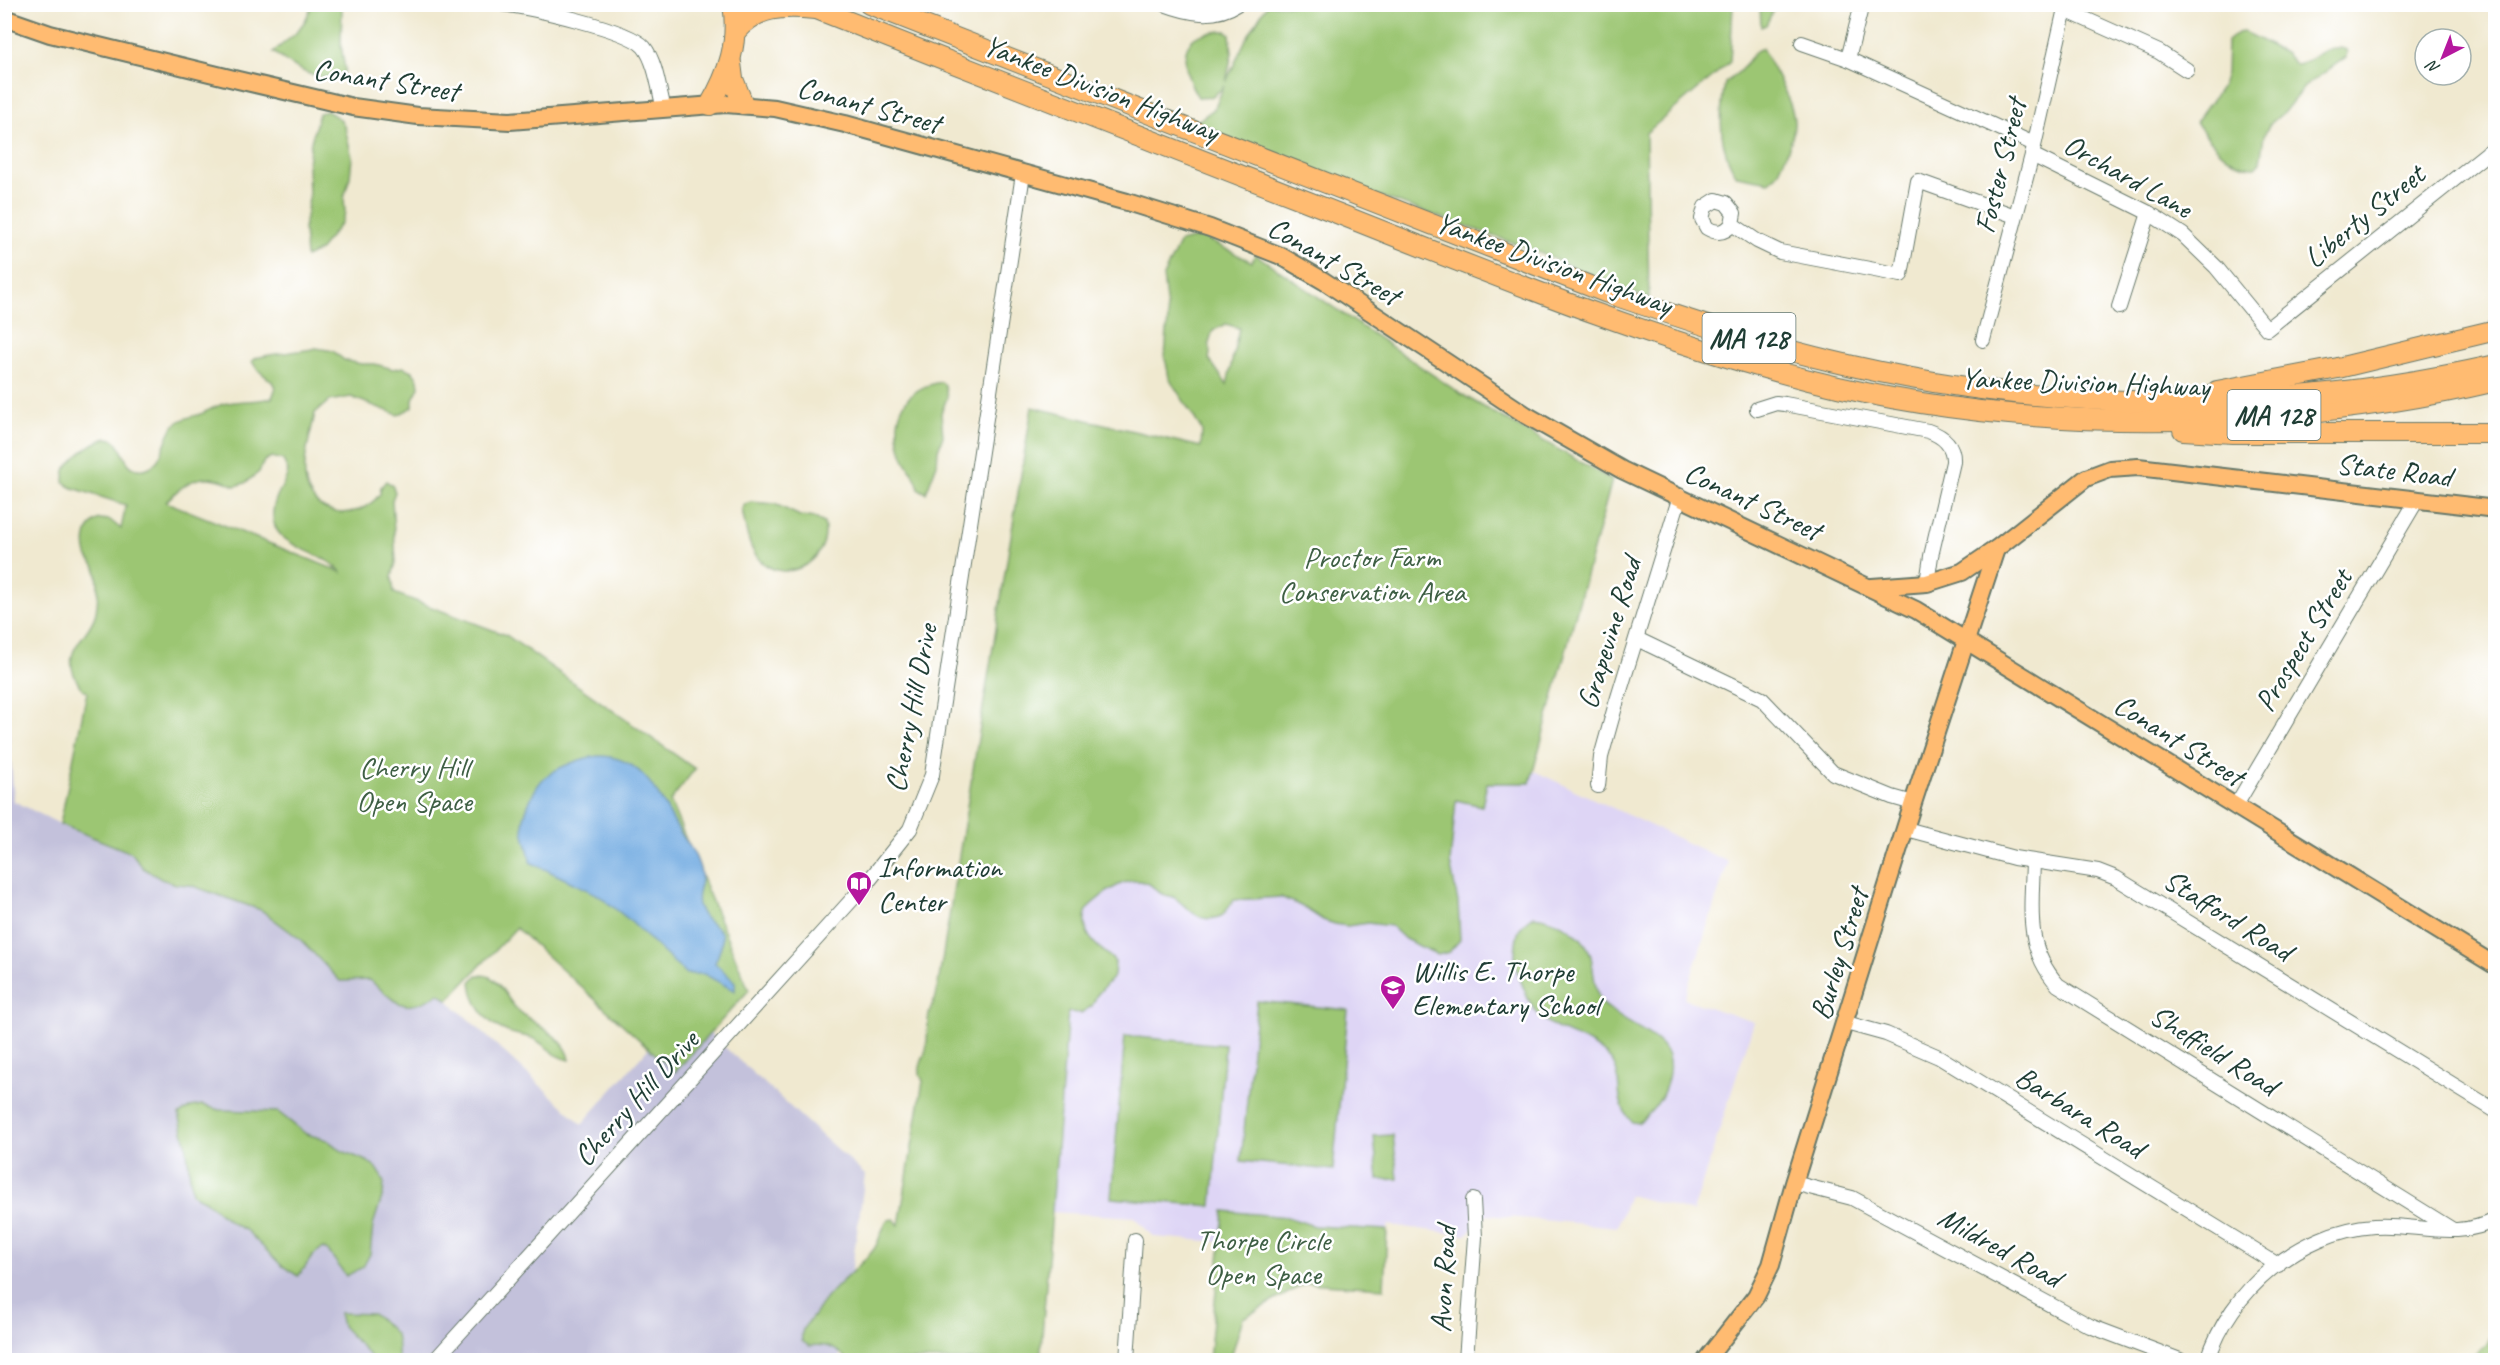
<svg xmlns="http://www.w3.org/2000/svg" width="2500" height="1365" font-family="Caveat,sans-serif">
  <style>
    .built { fill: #ded5f5 }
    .industrial { fill: #c3c1db }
    .green { fill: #9cc673; stroke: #5e8254; stroke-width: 1.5; fill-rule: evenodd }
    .water { fill: #71aae1; stroke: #48748a; stroke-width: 1.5 }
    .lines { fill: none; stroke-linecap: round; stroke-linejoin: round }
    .minor-casing { stroke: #68796b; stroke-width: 16 }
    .major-casing { stroke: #68796b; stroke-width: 20 }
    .highway-casing { stroke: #68796b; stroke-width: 22 }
    .minor { stroke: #fff; stroke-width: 14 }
    .major { stroke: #ffbb71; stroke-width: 16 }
    .highway { stroke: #ffbb71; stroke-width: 20 }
    .labels { text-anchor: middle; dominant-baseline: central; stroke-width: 5; stroke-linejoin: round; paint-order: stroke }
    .shield { fill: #fff; stroke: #627771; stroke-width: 1.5 }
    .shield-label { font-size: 28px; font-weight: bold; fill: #1f3d34 }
    .street-label { font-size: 30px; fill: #1f3d34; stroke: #fff }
    .park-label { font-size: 30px; fill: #3e5f44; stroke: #fff }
    .poi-label { font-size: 30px; fill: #1f3d34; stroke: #fff; text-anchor: start }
  </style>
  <rect width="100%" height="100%" fill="#fff"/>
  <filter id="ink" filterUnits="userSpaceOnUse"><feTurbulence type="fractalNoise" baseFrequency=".0167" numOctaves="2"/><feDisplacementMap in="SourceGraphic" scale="12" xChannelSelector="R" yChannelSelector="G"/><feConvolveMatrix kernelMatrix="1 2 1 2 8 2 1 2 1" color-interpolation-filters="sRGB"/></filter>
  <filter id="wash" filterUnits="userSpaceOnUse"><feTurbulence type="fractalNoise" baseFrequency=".008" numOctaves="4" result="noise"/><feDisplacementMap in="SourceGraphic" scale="24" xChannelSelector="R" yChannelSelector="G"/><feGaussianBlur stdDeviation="1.35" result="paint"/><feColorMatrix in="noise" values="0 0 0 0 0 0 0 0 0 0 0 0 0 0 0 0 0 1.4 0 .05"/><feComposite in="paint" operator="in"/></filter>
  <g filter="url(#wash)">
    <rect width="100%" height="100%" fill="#f0e9d0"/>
    <path class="built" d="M 1534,771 L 1728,862 L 1684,999 L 1754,1022 L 1693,1212 L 1629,1195 L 1617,1227 L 1487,1215 L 1466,1235 L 1388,1225 L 1387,1230 L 1309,1226 L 1224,1211 L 1221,1242 L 1154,1237 L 1134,1217 L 1051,1212 L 1077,905 L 1167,836 L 1348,774 L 1482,805 L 1487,783 L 1530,783 Z"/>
    <path class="industrial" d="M 4,662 L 14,801 L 60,824 L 389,958 L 440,993 L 582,1124 L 683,1009 L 865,1175 L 839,1360 L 5,1360 Z"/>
    <g class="green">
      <path d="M 312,5 L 342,5 L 341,45 L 345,70 L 341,78 C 334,77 328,78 321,77 C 309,77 283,60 273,52 L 295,34 L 305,21 Z"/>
      <path d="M 1267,5 L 1733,5 L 1730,62 L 1646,133 L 1649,299 L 1528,248 L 1371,193 L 1192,125 L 1214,109 L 1224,86 C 1217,94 1211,100 1198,97 C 1191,87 1188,79 1186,67 C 1181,37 1200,32 1226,31 L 1230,34 L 1232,53 L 1226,82 L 1246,39 Z"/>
      <path d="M 1760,5 L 1776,5 L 1766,25 L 1761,27 Z"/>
      <path d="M 2243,32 C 2257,36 2270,47 2283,52 C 2289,55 2291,62 2298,65 C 2315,59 2328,42 2347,50 L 2346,57 L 2304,87 L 2284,112 L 2269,125 L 2264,136 L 2260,162 L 2255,167 C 2230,168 2209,140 2196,122 L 2222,86 L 2226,73 L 2227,41 L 2237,33 Z"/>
      <path d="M 1762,48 C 1771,67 1795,103 1794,124 C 1794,135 1790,145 1786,155 C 1782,165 1778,177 1769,182 L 1737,176 C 1718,149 1719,114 1725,83 L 1740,71 L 1756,51 Z"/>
      <path d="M 327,111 L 340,119 L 345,128 L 352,157 L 350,177 L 344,197 L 345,213 L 341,223 L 319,251 L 306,257 L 304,229 L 309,198 L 308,163 L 311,142 L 319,113 Z"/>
      <path d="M 1196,238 L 1204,238 L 1252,262 L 1255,254 L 1461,394 L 1612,480 L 1530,783 L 1487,783 L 1482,806 L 1456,800 L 1450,863 L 1458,902 L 1460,940 L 1449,952 L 1438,955 L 1405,939 L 1391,926 L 1368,923 L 1347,926 L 1335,924 L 1323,920 L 1303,907 L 1281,897 L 1234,900 L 1223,915 C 1201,926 1191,910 1175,898 C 1170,895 1166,896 1162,894 C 1156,891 1153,885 1147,883 C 1127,875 1107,891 1093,903 C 1084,910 1083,922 1087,932 C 1093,946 1106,951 1115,962 L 1114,976 L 1097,995 L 1092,1006 L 1081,1013 L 1068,1012 L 1040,1360 L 847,1360 C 838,1348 824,1343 809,1346 L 802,1341 C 800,1326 808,1324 815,1314 C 830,1287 856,1272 874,1249 C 880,1240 881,1229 888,1220 L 894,1219 L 899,1225 L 923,1081 C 914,1067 926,1058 927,1044 C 928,1026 926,1014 936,997 L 1032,407 L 1201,447 L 1202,430 L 1169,378 L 1165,357 L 1168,318 L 1163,276 L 1180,242 ZM 1226,324 L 1239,328 L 1227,385 L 1209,359 C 1212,349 1206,341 1214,330 Z"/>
      <path d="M 316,348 L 333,351 L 344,360 L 361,364 L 375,364 L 393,369 L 403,367 L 412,371 L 418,379 L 419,387 L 413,399 L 413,407 L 398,415 L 351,397 L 329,401 L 315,413 C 311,433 303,457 305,477 C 309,518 357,524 380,494 L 381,487 L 386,481 L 392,485 L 395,492 L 392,500 L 396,562 L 392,577 L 394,593 L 506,635 L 695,769 L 670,801 L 749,990 L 675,1072 L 516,928 L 448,1000 L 439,993 C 406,1016 397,1004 370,980 L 340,981 L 300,939 L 261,910 L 190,885 L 176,884 L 161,879 L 143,868 L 132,853 L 60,824 L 87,692 C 81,689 79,685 76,679 C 60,647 91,637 96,612 C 98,601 99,581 96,570 C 95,564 89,561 87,555 C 83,541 86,525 99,519 L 110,520 L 121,529 L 126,505 L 70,487 L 64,482 C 64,477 64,472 66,468 C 72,459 103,431 114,440 C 126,449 123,472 144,469 C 166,465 162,435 177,423 C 183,418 190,417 198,415 C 206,412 214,407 223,404 C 238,400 255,402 272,398 L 276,387 C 269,375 258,375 252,361 L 256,358 C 276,352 297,353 316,348 ZM 271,457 L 283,460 L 288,471 C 286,484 276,493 274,506 C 264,549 322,548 341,572 L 166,502 C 187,479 205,470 235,486 L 245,483 L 259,472 L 264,461 Z"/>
      <path d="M 941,382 L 945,385 L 947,398 L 941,413 L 943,436 L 938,450 L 937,464 L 926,493 L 919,489 C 917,476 908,468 903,456 C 890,419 901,389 941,382 Z"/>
      <path d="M 751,502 L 775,504 L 800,516 L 815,518 L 824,523 C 833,563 779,590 755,554 C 747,542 745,523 742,509 L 745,504 Z"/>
      <path d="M 1534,916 C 1555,918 1586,934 1591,957 C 1594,971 1594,989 1601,1002 C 1603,1005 1609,1008 1612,1011 C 1636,1032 1678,1037 1668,1078 C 1664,1097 1653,1112 1638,1123 L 1632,1122 C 1610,1097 1626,1077 1610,1059 C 1581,1027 1542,1040 1524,989 C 1520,979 1514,966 1515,954 C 1516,937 1517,925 1534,916 Z"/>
      <path d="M 477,975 C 482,975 486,975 490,977 C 501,983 506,997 514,1006 C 528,1023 567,1035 570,1060 C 554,1058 548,1046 534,1039 C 526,1036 517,1035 508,1032 C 486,1024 473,1004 471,982 Z"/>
      <path d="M 1257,1001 L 1348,1010 L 1333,1170 L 1241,1161 Z"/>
      <path d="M 1125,1036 L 1225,1045 L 1212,1206 L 1111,1198 Z"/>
      <path d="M 202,1105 L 219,1110 L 278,1112 L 306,1134 L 327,1140 L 342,1151 L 367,1161 L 379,1171 L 384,1183 L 383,1194 L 373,1225 L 370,1254 L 363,1267 L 346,1276 L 329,1252 L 323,1248 C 310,1254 308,1266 298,1276 L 281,1265 L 247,1231 L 232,1223 L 204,1200 L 192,1194 L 186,1143 L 179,1114 L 191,1107 Z"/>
      <path d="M 1393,1135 L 1398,1179 L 1378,1180 L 1374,1136 Z"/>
      <path d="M 1224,1211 L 1287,1217 L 1314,1226 L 1387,1230 L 1384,1288 L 1306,1283 L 1243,1318 L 1230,1360 L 1209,1360 Z"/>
      <path d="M 339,1313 L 373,1314 C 395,1333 399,1330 398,1360 L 374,1360 L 342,1326 Z"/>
      <path d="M 2495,1327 L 2495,1360 L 2470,1360 L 2487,1344 Z"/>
    </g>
    <path class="water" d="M 599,756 C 643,756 659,796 678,829 C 684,839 693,849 697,860 C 699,865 702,874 701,878 C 701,888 695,894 698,905 C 708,936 735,917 715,963 L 735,982 L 735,991 L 704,974 L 686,974 L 628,919 L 598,895 L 530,862 C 530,850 523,839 523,826 C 523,814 534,788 543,779 C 555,768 583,757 599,756 Z"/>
  </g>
  <g filter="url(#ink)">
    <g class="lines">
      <defs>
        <g id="minor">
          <path d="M 501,4 C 527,7 629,29 644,47 C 656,62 659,91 664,109"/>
          <path d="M 1164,4 C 1188,13 1214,19 1237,4"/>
          <path d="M 2065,10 L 2159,52 L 2187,70"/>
          <path d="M 1802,43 L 1848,59 L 2034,144"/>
          <path d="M 1848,59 L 1862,4"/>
          <path d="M 2032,155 L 2149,213 L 2183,235 L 2216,267 L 2267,329 L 2496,146"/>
          <path d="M 1732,224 C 1725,233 1717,234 1707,228 L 1702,219 L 1705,207 L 1716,200 L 1726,203 L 1734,213 L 1732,224 L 1757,241 L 1780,252 L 1901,275 L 1918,181 L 2015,216"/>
          <path d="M 2119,307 L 2149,213"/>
          <path d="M 1983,340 L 2032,155 L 2066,4"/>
          <path d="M 1757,409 L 1776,403 L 1785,404 L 1928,431 C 1943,436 1954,445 1953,462 L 1931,556 L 1927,583"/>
          <path d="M 1637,639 L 1762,699 L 1833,773 L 1892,797 L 1913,803"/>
          <path d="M 1598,786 L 1601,757 L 1615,707 L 1680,496"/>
          <path d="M 2235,807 L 2417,500"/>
          <path d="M 1906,829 L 2014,858 L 2098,871 L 2116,878 L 2496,1111"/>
          <path d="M 2033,861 C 2032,908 2024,947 2058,985 L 2453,1230"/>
          <path d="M 1846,1023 L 1886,1034 L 1939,1057 L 2278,1265"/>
          <path d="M 1794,1183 L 1852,1198 L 2090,1326 L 2180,1360"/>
          <path d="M 435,1360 L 867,883 L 910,829 L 932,775 L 1023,174"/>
          <path d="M 1127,1360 L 1135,1240"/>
          <path d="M 1466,1360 L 1475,1237 L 1473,1200"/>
          <path d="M 2208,1360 C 2229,1291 2300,1231 2374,1226 C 2414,1223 2458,1241 2496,1219"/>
        </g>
        <g id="major">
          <path d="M 4,18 L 50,34 L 238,80 L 353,107 L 418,116 L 510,121 L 726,104 L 775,108 L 845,124 L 1127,202 L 1210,228 L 1281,256 L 1324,281 L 1526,415 L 1622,470 L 1916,610 L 2496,966"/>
          <path d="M 1872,587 L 1927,583 L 1962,572 L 1996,549 L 2086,478 L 2110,469 L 2138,467 L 2496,509"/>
          <path d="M 1706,1360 L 1756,1296 L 1771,1265 L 1794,1183 L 1913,803 L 1996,549"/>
        </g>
        <g id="highway">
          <path d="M 804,4 C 977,73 1151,140 1324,208 C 1484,271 1643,338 1809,380 C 2025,435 2279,432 2496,381"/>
          <path d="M 869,4 L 1605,292 C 1679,317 1752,342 1827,360 C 2047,414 2275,415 2496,365"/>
          <path d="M 735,32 C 757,6 783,6 815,9"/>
          <path d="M 731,63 L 733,79 L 743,104"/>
          <path d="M 710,105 C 729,73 739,42 733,4"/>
          <path d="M 2217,391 L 2338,368 L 2496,330"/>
          <path d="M 2183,430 L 2233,433 L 2496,433"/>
        </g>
      </defs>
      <use href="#minor" class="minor-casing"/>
      <use href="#major" class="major-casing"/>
      <use href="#highway" class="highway-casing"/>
      <use href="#minor" class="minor"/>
      <use href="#major" class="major"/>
      <use href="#highway" class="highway"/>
    </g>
  </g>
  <defs>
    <symbol id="library-pin" viewBox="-11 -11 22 30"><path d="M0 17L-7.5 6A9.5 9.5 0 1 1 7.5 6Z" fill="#b5179e" stroke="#fff"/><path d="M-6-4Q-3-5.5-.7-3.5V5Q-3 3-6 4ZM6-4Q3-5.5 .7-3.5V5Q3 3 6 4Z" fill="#fff"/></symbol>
    <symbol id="school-pin" viewBox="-11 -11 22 30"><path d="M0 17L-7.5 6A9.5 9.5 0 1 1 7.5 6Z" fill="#b5179e" stroke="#fff"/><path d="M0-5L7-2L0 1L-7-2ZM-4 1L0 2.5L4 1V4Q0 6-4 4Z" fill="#fff"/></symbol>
  </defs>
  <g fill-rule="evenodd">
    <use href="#library-pin" x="844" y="869" width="30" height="40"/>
    <use href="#school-pin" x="1378" y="973" width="30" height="40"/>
  </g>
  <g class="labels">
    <g class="shield">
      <rect x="1702.5" y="313" width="93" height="50" rx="4.5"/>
      <rect x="2227.5" y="390" width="93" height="50" rx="4.5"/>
    </g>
    <g class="shield-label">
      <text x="1749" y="338">MA 128</text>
      <text x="2274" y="415">MA 128</text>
    </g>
    <g class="street-label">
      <text transform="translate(386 80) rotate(9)">Conant Street</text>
      <text transform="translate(1101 88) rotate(21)">Yankee Division Highway</text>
      <text transform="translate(869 105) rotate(15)">Conant Street</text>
      <text transform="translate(2000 166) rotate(-76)">Foster Street</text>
      <text transform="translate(2128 176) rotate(29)">Orchard Lane</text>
      <text transform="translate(2364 216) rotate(-39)">Liberty Street</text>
      <text transform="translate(1334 261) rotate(30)">Conant Street</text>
      <text transform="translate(1554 263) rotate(20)">Yankee Division Highway</text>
      <text transform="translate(2085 382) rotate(2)">Yankee Division Highway</text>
      <text transform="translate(2394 470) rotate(7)">State Road</text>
      <text transform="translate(1753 501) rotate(25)">Conant Street</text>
      <text transform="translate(1609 633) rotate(-73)">Grapevine Road</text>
      <text transform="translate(2303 640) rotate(-59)">Prospect Street</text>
      <text transform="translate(911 708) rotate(-79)">Cherry Hill Drive</text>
      <text transform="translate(2179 740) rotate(32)">Conant Street</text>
      <text transform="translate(2228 915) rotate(32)">Stafford Road</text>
      <text transform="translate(1839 954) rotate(-73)">Burley Street</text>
      <text transform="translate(2214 1050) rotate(32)">Sheffield Road</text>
      <text transform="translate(636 1098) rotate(-48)">Cherry Hill Drive</text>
      <text transform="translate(2080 1112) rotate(32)">Barbara Road</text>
      <text transform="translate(2000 1247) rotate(29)">Mildred Road</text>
      <text transform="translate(1443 1279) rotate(-87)">Avon Road</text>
    </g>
    <g class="park-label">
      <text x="1372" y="557">Proctor Farm<tspan x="1372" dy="34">Conservation Area</tspan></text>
      <text x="414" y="767">Cherry Hill<tspan x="414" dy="34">Open Space</tspan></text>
      <text x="1263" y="1240">Thorpe Circle<tspan x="1263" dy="34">Open Space</tspan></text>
    </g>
    <g class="poi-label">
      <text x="878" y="867">Information<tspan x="878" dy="34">Center</tspan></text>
      <text x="1412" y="971">Willis E. Thorpe<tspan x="1412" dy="34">Elementary School</tspan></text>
    </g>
  </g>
  <rect width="2500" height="1365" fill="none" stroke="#fff" stroke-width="24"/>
  <g transform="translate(2443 57) rotate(222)"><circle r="28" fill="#ffffff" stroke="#a5b1ae" stroke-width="1.5"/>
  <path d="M0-4.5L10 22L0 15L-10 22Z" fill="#b5179e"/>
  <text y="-9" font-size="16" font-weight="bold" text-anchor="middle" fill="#1f3d34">N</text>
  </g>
</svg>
